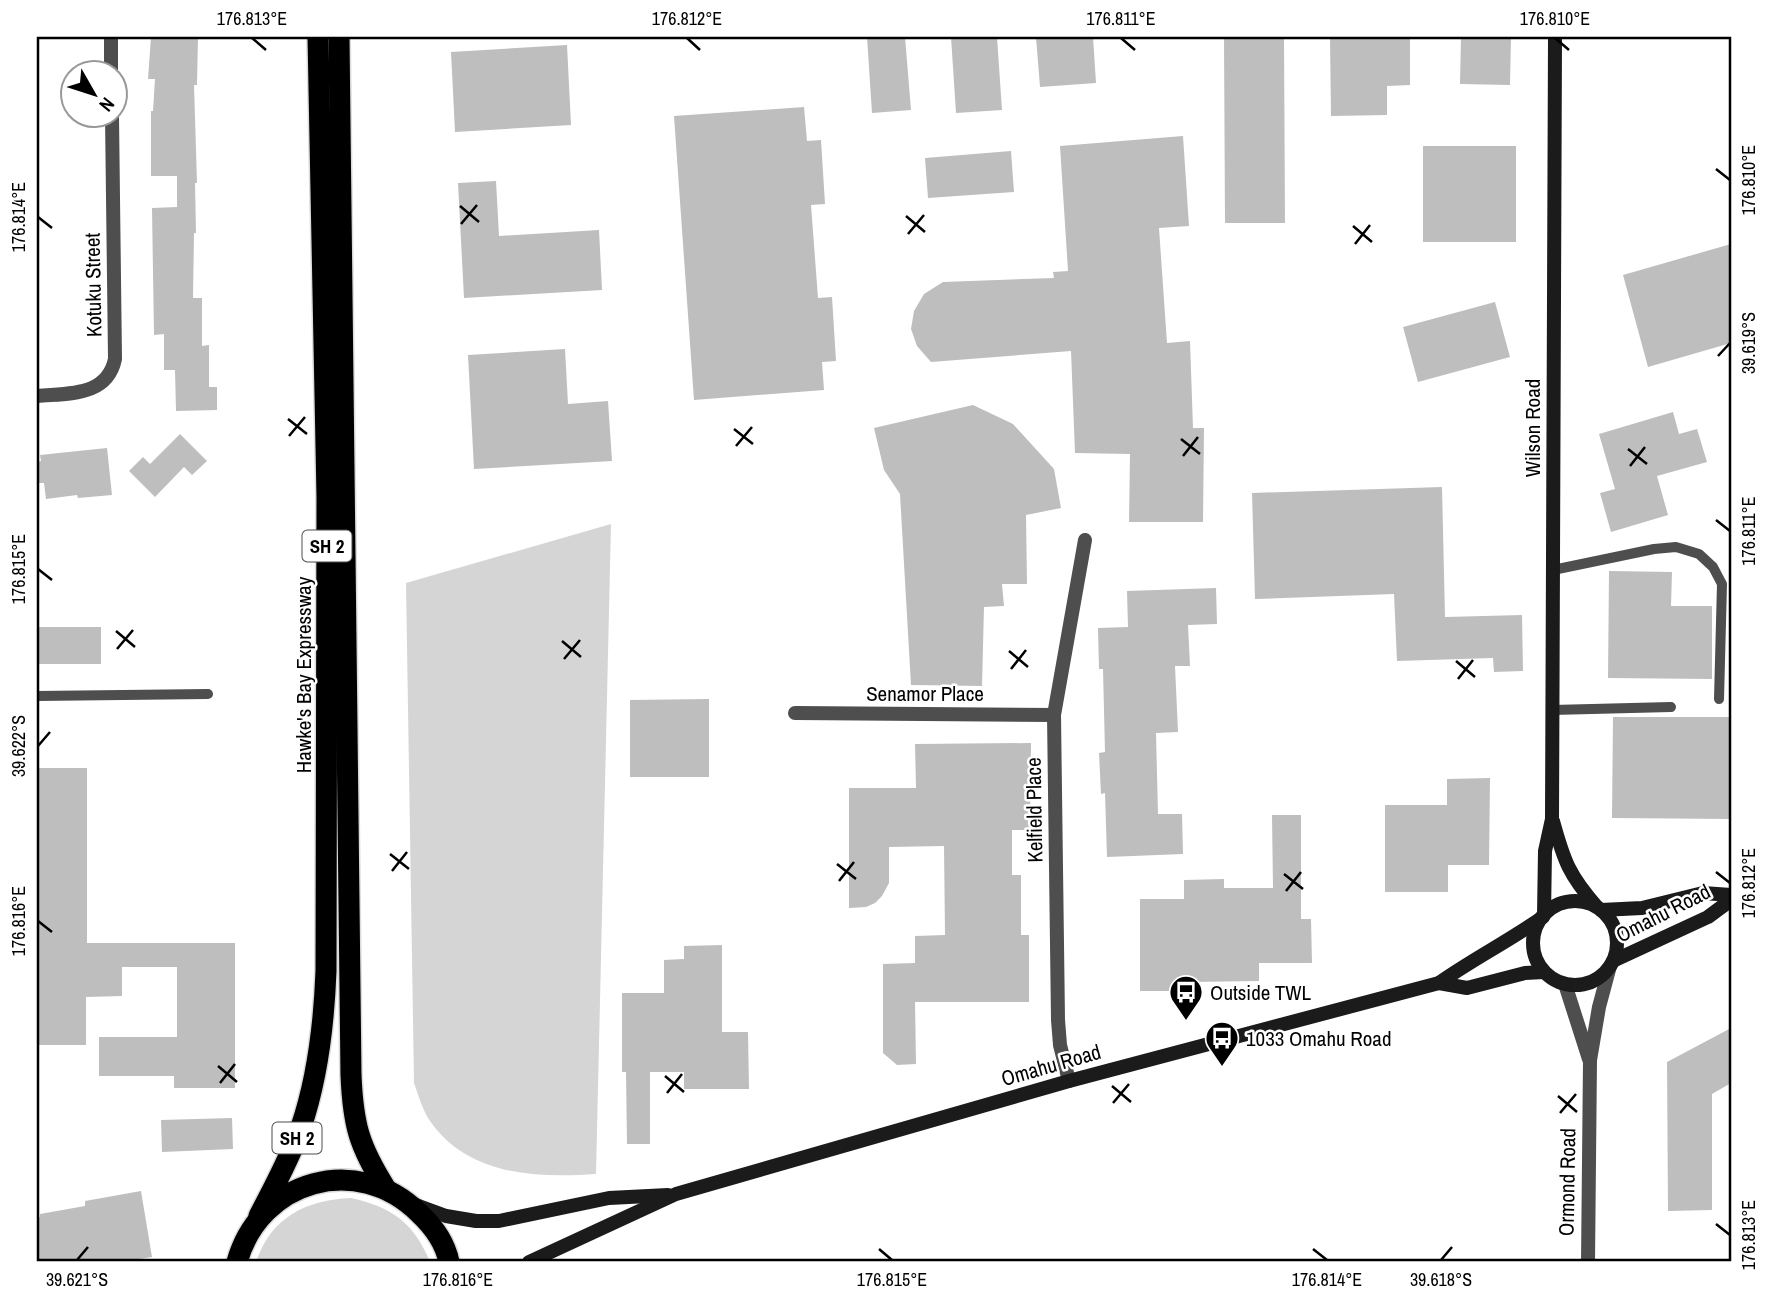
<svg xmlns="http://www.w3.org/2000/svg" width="1768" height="1299" font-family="'Archivo Narrow',sans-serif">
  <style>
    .green { fill: #d5d5d5 }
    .building { fill: #bebebe }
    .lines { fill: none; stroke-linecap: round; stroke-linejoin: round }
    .highway-casing { stroke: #dbdbdb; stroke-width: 24 }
    .lane { stroke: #4e4e4e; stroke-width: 10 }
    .street { stroke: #4e4e4e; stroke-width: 14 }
    .secondary { stroke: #1b1b1b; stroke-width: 14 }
    .highway { stroke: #000; stroke-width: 21 }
    .ticks { fill: none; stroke: #000; stroke-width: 2.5 }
    .labels { text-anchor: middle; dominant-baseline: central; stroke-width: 5; stroke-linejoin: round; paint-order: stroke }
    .shield { fill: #fff; stroke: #4c4c4c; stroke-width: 2 }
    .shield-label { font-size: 19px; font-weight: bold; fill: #000 }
    .street-label { font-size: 21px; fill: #000; stroke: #fff }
    .poi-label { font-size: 21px; fill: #000; stroke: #fff; text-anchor: start }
    .neatline { fill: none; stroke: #000; stroke-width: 2.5 }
    .ticks-label { font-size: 18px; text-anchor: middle; fill: #000 }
  </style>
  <rect width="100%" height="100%" fill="#fff"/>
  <g class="green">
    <path d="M 611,524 L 596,1174 C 535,1178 466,1176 428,1118 C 422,1108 418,1094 414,1083 L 406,583 Z"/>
    <path d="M 351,1198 C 392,1207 414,1223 430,1262 L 256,1262 C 271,1217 306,1200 351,1198 Z"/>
  </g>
  <g class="building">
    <path d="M 151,37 L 198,37 L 197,85 L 194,85 L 197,183 L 195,183 L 196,233 L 194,233 L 193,298 L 202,298 L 202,346 L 209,345 L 209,387 L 217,387 L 217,410 L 176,411 L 175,370 L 164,370 L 164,334 L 154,335 L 152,208 L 177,207 L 177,176 L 151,176 L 151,111 L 153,111 L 155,79 L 148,79 Z"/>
    <path d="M 867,37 L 905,37 L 911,110 L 872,113 Z"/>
    <path d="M 951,37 L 997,37 L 1002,110 L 956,113 Z"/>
    <path d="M 1036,37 L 1093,37 L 1096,83 L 1040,87 Z"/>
    <path d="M 1224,37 L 1284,37 L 1285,223 L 1225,223 Z"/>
    <path d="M 1330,37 L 1410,37 L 1410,85 L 1387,86 L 1387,115 L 1331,116 Z"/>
    <path d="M 1461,37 L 1511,37 L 1510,85 L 1460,84 Z"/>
    <path d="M 567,45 L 571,125 L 455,132 L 451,52 Z"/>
    <path d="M 804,107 L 807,141 L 821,140 L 825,204 L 811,205 L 818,298 L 832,297 L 836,361 L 822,362 L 824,390 L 694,400 L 674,116 Z"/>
    <path d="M 1183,136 L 1189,226 L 1159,228 L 1167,343 L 1190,341 L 1193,428 L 1204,428 L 1203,522 L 1129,522 L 1130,454 L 1075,453 L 1071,351 L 931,362 L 917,346 L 911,329 L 914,311 L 924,294 L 943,282 L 1054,278 L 1053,272 L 1068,271 L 1060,146 Z"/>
    <rect x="1423" y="146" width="93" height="96"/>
    <path d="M 1011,151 L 1014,192 L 928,198 L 925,158 Z"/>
    <path d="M 496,181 L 499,236 L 599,230 L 602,290 L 464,298 L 458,183 Z"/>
    <path d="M 1731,244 L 1731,343 L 1648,367 L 1623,275 Z"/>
    <path d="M 1495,302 L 1510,357 L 1418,382 L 1403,327 Z"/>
    <path d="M 565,349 L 568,404 L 608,401 L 612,461 L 474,469 L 468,355 Z"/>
    <path d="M 973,405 L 1013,424 L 1054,469 L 1061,508 L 1026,515 L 1027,584 L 1002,584 L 1004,606 L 984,607 L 982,686 L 911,685 L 900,494 L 884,470 L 874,428 Z"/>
    <path d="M 1673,412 L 1679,434 L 1697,429 L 1707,462 L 1657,476 L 1668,515 L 1611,532 L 1600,493 L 1615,489 L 1599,434 Z"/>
    <path d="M 180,434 L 207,461 L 192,475 L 184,467 L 155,497 L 129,471 L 143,457 L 150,464 Z"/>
    <path d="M 107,448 L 112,495 L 78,498 L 77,495 L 46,499 L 44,483 L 37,483 L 37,462 L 41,461 L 40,455 Z"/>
    <path d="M 1442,487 L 1445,617 L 1522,615 L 1523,671 L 1494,672 L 1493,658 L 1397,661 L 1394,594 L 1255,599 L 1252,493 Z"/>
    <path d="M 1609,571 L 1672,572 L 1671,606 L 1712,606 L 1712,679 L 1608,678 Z"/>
    <path d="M 1216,588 L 1217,624 L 1188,625 L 1190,666 L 1175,666 L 1178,732 L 1156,733 L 1158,814 L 1182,814 L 1183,854 L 1107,857 L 1105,793 L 1101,794 L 1099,753 L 1105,752 L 1103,669 L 1099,669 L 1098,628 L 1128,627 L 1127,591 Z"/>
    <rect x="37" y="627" width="64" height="37"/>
    <path d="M 709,699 L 709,777 L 630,777 L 630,700 Z"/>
    <path d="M 1613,717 L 1731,717 L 1731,819 L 1612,818 Z"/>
    <path d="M 1031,743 L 1030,830 L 1012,830 L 1012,875 L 1021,875 L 1021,935 L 1029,935 L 1029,1002 L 915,1002 L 916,1064 L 897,1065 L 883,1053 L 883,964 L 915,963 L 915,936 L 945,935 L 944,846 L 889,847 L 889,883 L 882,896 L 875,903 L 866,907 L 849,908 L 849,788 L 916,788 L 915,744 Z"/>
    <path d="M 37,768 L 87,768 L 87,943 L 235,943 L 235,1088 L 174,1088 L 174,1076 L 99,1076 L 99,1037 L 177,1037 L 177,967 L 122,967 L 122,996 L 86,997 L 86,1045 L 37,1045 Z"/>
    <path d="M 1490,778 L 1489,865 L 1448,865 L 1448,892 L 1385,892 L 1385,805 L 1447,805 L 1447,779 Z"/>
    <path d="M 1272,815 L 1301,815 L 1301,919 L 1311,919 L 1312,963 L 1259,963 L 1259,981 L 1189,982 L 1190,991 L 1140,991 L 1140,899 L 1184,899 L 1184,880 L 1224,879 L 1224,888 L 1273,888 Z"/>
    <path d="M 722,945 L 722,1032 L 748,1032 L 749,1089 L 684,1089 L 684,1072 L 650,1072 L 650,1144 L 627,1144 L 626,1072 L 622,1072 L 622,993 L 664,993 L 664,960 L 684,959 L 684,946 Z"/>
    <path d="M 1731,1028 L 1731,1083 L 1712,1094 L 1712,1210 L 1668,1211 L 1667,1062 Z"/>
    <path d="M 232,1118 L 233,1149 L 162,1152 L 161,1120 Z"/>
    <path d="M 141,1191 L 152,1257 L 119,1262 L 37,1262 L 37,1218 L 40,1217 L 40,1214 L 85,1206 L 85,1201 Z"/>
  </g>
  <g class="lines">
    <defs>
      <g id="highway">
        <path d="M 339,37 L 351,1075 C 353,1125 359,1146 386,1189"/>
        <path d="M 259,1216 C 274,1187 290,1158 301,1127 C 318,1077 324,1024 326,971 L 327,497 L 318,37"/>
        <path d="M 237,1262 C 260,1180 357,1152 419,1213 C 433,1226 445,1242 449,1262"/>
      </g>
    </defs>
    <use href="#highway" class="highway-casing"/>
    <g class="lane">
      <path d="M 1553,570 L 1654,549 L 1676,547 L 1699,554 L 1713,567 L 1722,584 L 1719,699"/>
      <path d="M 37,696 L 208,694"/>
      <path d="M 1552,710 L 1671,707"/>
    </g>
    <g class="street">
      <path d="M 111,37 L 111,74"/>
      <path d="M 37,396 C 68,393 107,397 115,359 L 112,116"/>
      <path d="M 795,713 L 1054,715"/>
      <path d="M 1565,984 L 1589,1059"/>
      <path d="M 1069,1081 L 1060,1045 L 1058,1020 L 1054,715 L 1085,540"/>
      <path d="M 1588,1262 L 1590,1060 L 1599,1007 L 1610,966"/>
    </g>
    <g class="secondary">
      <path d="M 1553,821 C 1564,861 1569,875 1597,907"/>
      <circle cx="1575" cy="943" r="42"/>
      <path d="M 1601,910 L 1642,908 L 1703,893 L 1731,895"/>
      <path d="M 1544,915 L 1545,851 L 1552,819 L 1555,37"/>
      <path d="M 1613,961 L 1708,917 L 1731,900"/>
      <path d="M 1439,983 L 1467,988 L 1525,973 L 1544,972"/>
      <path d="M 416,1205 L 446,1216 L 476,1221 L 499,1221 L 609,1198 L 668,1195"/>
      <path d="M 529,1262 L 676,1194 L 1069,1081 L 1439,983 C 1473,959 1509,941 1543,917"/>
    </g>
    <use href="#highway" class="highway"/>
  </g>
  <path class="ticks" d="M 252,38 L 266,50M 687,38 L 700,50M 1121,38 L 1135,50M 1555,38 L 1569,50M 1716,169 L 1730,180M 460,206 L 479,222M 906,216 L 925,232M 38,217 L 52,228M 461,224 L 477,205M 1353,226 L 1372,242M 908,234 L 924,215M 1355,244 L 1370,225M 1718,356 L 1730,343M 288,419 L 307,434M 734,429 L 753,444M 289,436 L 305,417M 1181,439 L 1200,454M 736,446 L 752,427M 1628,449 L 1647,464M 1183,456 L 1198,437M 1630,466 L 1645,447M 1716,520 L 1730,531M 38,569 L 52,580M 116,631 L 135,647M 562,641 L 581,657M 117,649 L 133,630M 1009,651 L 1028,667M 564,659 L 580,640M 1456,661 L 1475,677M 1011,669 L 1026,650M 1458,679 L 1473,660M 38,746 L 50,732M 390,854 L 409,869M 837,864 L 856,879M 392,871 L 407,852M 1716,872 L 1730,883M 1284,874 L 1303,889M 839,881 L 854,862M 1286,891 L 1301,872M 38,921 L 52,932M 218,1066 L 237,1082M 665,1076 L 684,1092M 220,1083 L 235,1064M 1112,1086 L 1131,1102M 667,1093 L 682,1074M 1558,1096 L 1577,1112M 1113,1103 L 1129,1084M 1560,1113 L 1576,1094M 1716,1224 L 1730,1235M 444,1249 L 458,1260M 879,1249 L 892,1260M 1313,1249 L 1327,1260M 77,1260 L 88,1247M 1441,1260 L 1452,1247"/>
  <defs>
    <symbol id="bus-pin" viewBox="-11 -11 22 30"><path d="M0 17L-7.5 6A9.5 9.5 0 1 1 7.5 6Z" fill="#000" stroke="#fff"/><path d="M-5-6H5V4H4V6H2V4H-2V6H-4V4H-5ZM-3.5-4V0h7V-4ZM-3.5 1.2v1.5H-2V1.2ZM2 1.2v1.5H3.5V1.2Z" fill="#fff"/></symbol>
  </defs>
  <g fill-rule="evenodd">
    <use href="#bus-pin" x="1167" y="973" width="38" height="52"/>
    <use href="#bus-pin" x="1203" y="1019" width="38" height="52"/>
  </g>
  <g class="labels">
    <g class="shield">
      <rect x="302.5" y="530.5" width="49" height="31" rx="5"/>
      <rect x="272.5" y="1122.5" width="49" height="31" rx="5"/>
    </g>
    <g class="shield-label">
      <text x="327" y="546">SH 2</text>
      <text x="297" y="1138">SH 2</text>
    </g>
    <g class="street-label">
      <text transform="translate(93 285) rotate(-91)">Kotuku Street</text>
      <text transform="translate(1532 428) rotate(-90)">Wilson Road</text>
      <text transform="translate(303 675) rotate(-90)">Hawke's Bay Expressway</text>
      <text x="925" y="693">Senamor Place</text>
      <text transform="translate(1034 810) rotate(-91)">Kelfield Place</text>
      <text transform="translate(1663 913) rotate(-27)">Omahu Road</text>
      <text transform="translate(1051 1065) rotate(-16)">Omahu Road</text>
      <text transform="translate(1567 1182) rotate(-89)">Ormond Road</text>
    </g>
    <g class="poi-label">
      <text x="1210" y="992">Outside TWL</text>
      <text x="1246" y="1038">1033 Omahu Road</text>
    </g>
  </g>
  <rect width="1768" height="1299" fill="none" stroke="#ffffff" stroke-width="77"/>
  <g transform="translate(94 94) rotate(129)"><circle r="33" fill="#ffffff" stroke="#999999" stroke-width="2"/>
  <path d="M0-5L12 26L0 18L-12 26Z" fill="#000000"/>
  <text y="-10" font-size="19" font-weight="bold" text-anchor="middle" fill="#000000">N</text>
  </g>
  <rect x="38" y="38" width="1692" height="1222" class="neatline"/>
  <g class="ticks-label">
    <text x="252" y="25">176.813°E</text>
    <text x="687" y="25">176.812°E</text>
    <text x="1121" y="25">176.811°E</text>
    <text x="1555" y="25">176.810°E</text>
    <text transform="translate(1749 180) rotate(-90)" y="6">176.810°E</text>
    <text transform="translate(19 217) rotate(-90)" y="6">176.814°E</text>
    <text transform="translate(1749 343) rotate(-90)" y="6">39.619°S</text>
    <text transform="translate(1749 531) rotate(-90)" y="6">176.811°E</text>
    <text transform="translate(19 569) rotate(-90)" y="6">176.815°E</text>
    <text transform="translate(19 746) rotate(-90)" y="6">39.622°S</text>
    <text transform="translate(1749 883) rotate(-90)" y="6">176.812°E</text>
    <text transform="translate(19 921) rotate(-90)" y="6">176.816°E</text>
    <text transform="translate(1749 1235) rotate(-90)" y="6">176.813°E</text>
    <text x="77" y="1286">39.621°S</text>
    <text x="458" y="1286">176.816°E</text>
    <text x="892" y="1286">176.815°E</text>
    <text x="1327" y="1286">176.814°E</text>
    <text x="1441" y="1286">39.618°S</text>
  </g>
</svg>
